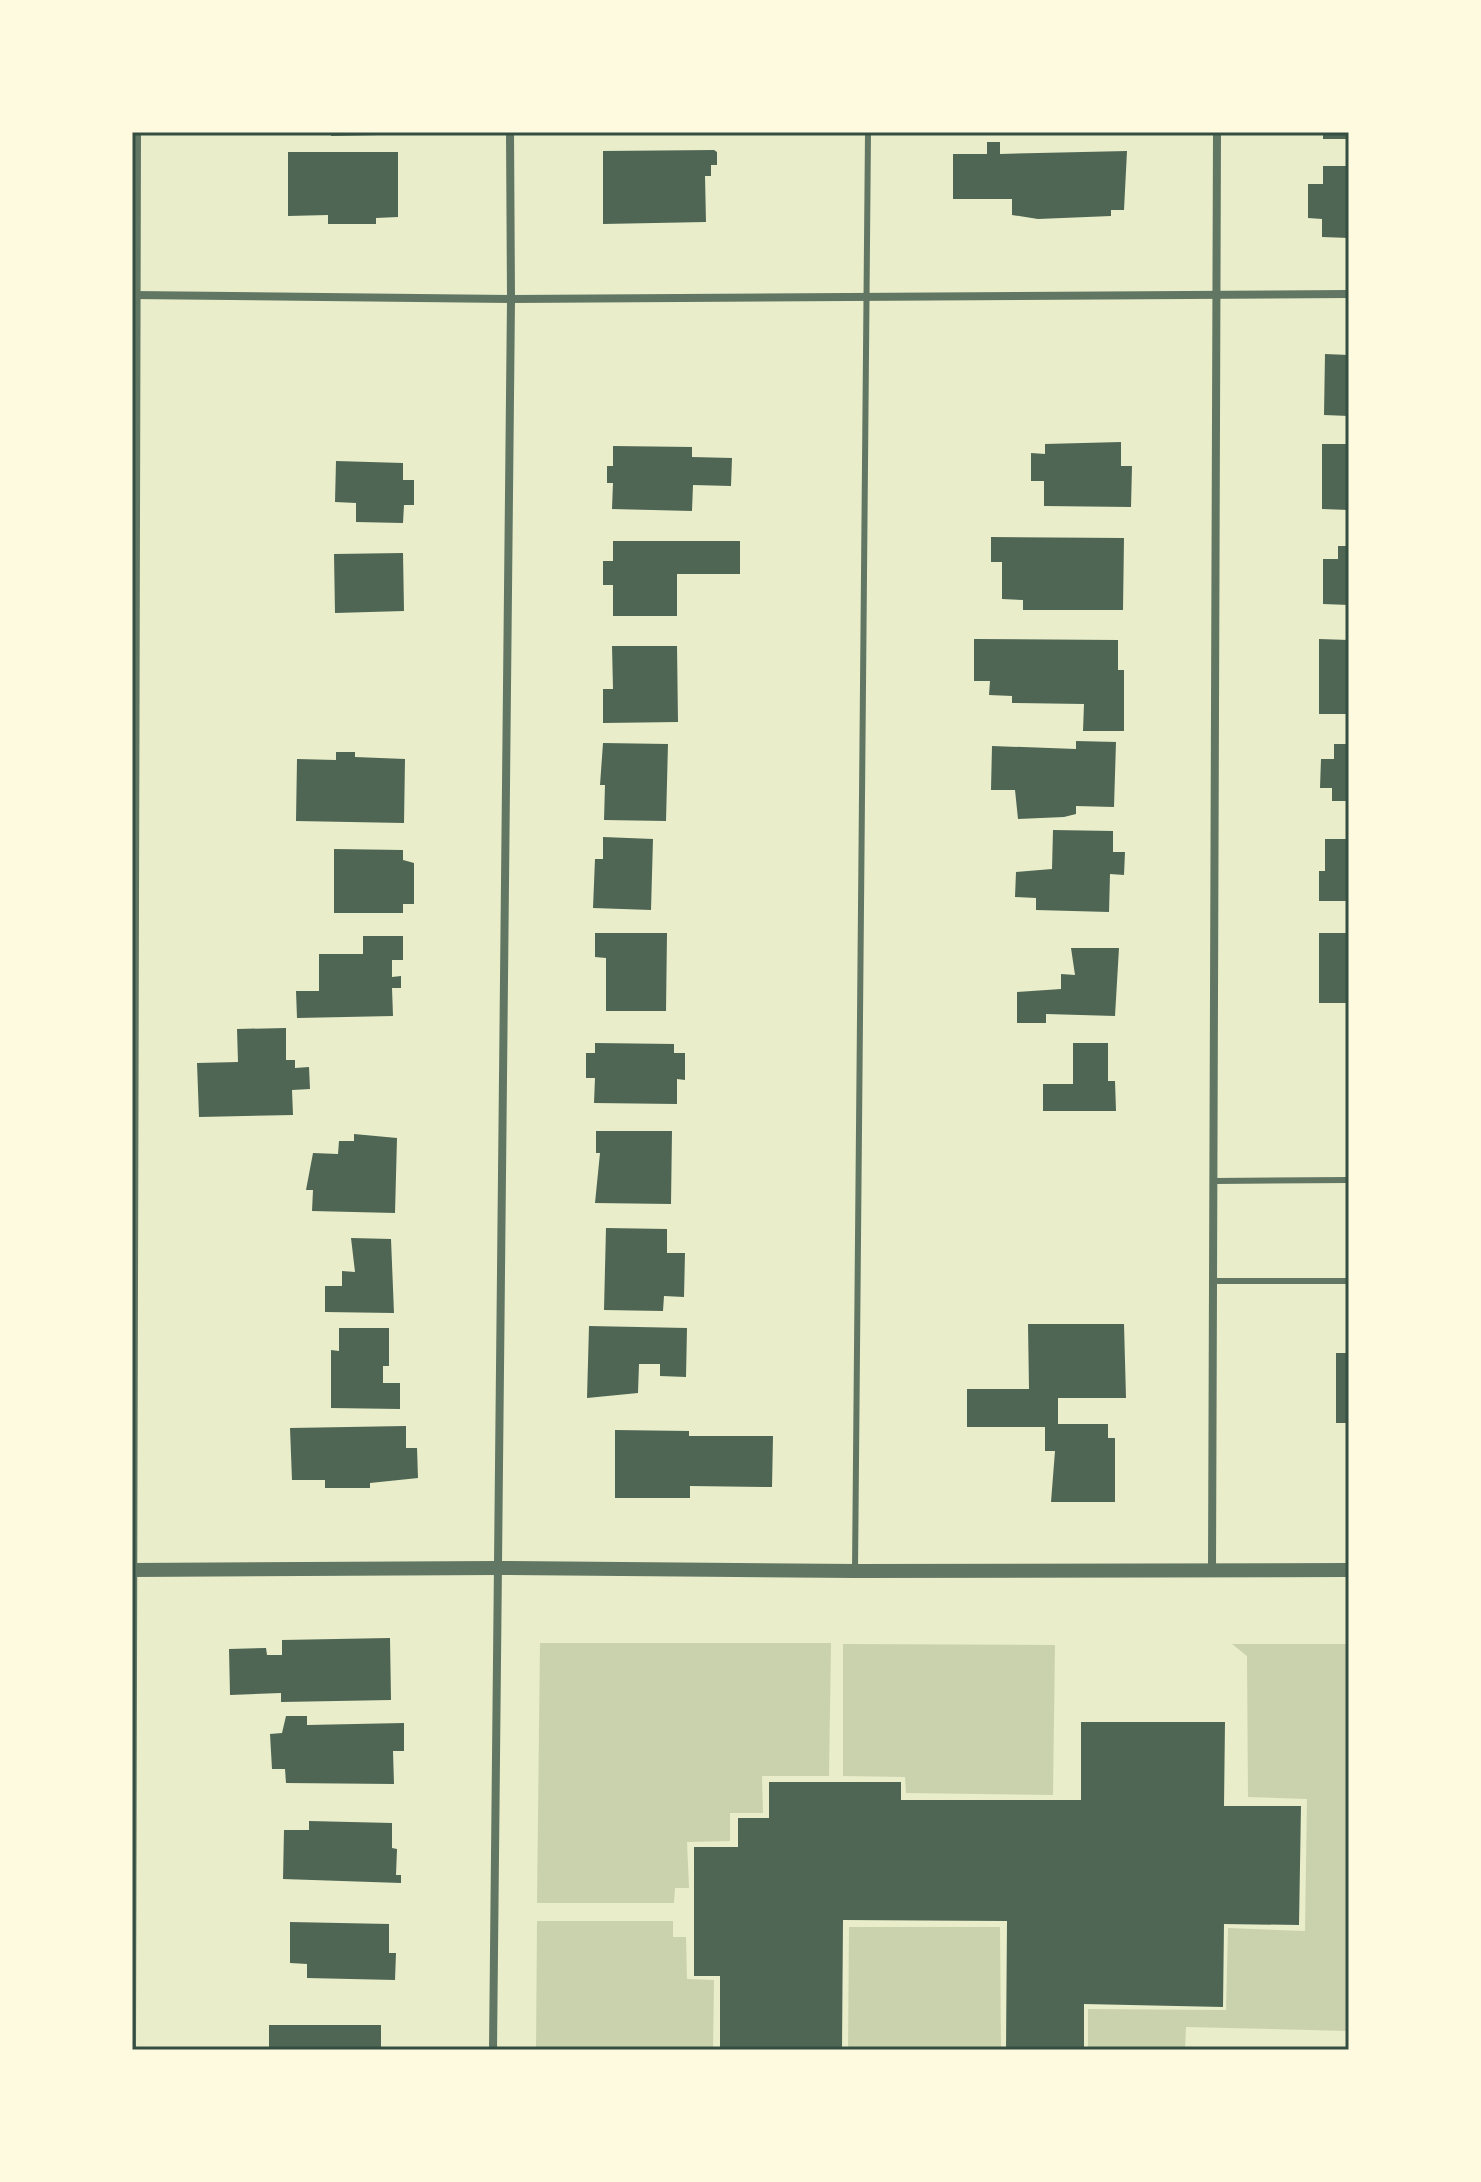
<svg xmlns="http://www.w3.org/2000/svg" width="1481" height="2182" font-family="'Fira Sans',sans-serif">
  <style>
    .green { fill: #cad2ad }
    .building { fill: #4f6655 }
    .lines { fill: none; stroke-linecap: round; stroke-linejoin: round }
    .service { stroke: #617663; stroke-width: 6 }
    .minor { stroke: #617663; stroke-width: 8 }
    .tertiary { stroke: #617663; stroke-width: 14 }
    .neatline { fill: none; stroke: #344e41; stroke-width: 3 }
  </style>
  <rect width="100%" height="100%" fill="#e9edc9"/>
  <g class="green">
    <path d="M 540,1643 L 831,1643 L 829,1776 L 762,1776 L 763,1813 L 730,1813 L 730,1841 L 687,1842 L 689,1888 L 675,1888 L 674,1903 L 537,1903 Z"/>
    <path d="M 843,1644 L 1055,1645 L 1053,1795 L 906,1793 L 905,1777 L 843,1776 Z"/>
    <path d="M 1232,1644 L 1349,1644 L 1349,2031 L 1186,2027 L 1185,2050 L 1088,2050 L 1088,2009 L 1226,2010 L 1228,1928 L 1305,1931 L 1307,1799 L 1248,1797 L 1247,1656 Z"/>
    <path d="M 537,1921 L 673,1921 L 673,1937 L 686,1937 L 687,1979 L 714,1980 L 713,2050 L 536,2050 Z"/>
    <path d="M 849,1927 L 1000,1927 L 1001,2050 L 848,2050 Z"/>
  </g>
  <g class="building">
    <path d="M 331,132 L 379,132 L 379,135 L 331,136 Z"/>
    <rect x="1323" y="132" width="26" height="7"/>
    <path d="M 987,142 L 1000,142 L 1000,154 L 1127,151 L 1124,210 L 1111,210 L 1111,216 L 1038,219 L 1012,215 L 1012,199 L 953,199 L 953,154 L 987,154 Z"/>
    <path d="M 714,150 L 717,152 L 717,165 L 711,165 L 711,176 L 705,176 L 706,222 L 603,224 L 603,151 Z"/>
    <path d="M 288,152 L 398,152 L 398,217 L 376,218 L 376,224 L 328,224 L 328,215 L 288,216 Z"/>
    <path d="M 1323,166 L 1349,166 L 1349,238 L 1322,237 L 1322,219 L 1308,218 L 1308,184 L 1323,184 Z"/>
    <path d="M 1325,354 L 1349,355 L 1349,416 L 1324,415 Z"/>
    <path d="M 1121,442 L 1121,466 L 1132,466 L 1131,507 L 1044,506 L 1044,481 L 1031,481 L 1031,453 L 1045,454 L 1045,444 Z"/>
    <path d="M 1322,444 L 1349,444 L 1349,510 L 1322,509 Z"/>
    <path d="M 613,446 L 692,447 L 692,457 L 732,458 L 731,486 L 693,485 L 692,511 L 612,509 L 613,483 L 607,483 L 607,466 L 613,466 Z"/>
    <path d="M 336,461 L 403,463 L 403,480 L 414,480 L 414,505 L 404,505 L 403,523 L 356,522 L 356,503 L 335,502 Z"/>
    <path d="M 991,537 L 1124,538 L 1123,610 L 1023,610 L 1023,600 L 1002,599 L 1002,562 L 991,562 Z"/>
    <path d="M 613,541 L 740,541 L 740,574 L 677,574 L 677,616 L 613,616 L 613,585 L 603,585 L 603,561 L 613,561 Z"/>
    <path d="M 1338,546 L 1349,546 L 1349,605 L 1323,604 L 1323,559 L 1338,559 Z"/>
    <path d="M 403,553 L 404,611 L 335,613 L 334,554 Z"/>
    <path d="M 974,639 L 1118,640 L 1118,670 L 1124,670 L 1124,731 L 1083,731 L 1084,704 L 1012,703 L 1012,696 L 989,695 L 990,681 L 974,681 Z"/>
    <path d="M 1319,639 L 1349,640 L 1349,714 L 1319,714 Z"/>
    <path d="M 612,646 L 677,646 L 678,722 L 603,723 L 603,689 L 613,689 Z"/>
    <path d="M 1076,741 L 1116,742 L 1114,807 L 1076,806 L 1076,814 L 1064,817 L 1018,819 L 1015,790 L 991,790 L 992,746 L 1076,749 Z"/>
    <path d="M 603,743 L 668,744 L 666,821 L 604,820 L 605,785 L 600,785 Z"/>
    <path d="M 1334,744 L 1349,744 L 1349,801 L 1332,801 L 1332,788 L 1320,788 L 1321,759 L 1334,759 Z"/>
    <path d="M 336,752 L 355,752 L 355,757 L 405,759 L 404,823 L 296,821 L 297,759 L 336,760 Z"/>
    <path d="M 1053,830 L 1113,831 L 1113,852 L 1125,852 L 1124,875 L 1110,874 L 1109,912 L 1036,910 L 1036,898 L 1015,897 L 1016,872 L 1052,869 Z"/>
    <path d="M 603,837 L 653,839 L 651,910 L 593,908 L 595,859 L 603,859 Z"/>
    <path d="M 1325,839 L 1349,839 L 1349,901 L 1319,901 L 1319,871 L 1325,871 Z"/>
    <path d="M 334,849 L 403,850 L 403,860 L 414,863 L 414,904 L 403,904 L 403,913 L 334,913 Z"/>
    <path d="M 595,933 L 667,933 L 666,1011 L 606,1011 L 606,958 L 595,957 Z"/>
    <rect x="1319" y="933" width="30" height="70"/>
    <path d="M 363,936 L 403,936 L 403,960 L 392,960 L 392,977 L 401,976 L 401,988 L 392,988 L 393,1016 L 297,1018 L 296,991 L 319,991 L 319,954 L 363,954 Z"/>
    <path d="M 1071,948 L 1119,948 L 1115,1016 L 1046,1014 L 1046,1023 L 1017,1023 L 1017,992 L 1061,989 L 1061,974 L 1075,975 Z"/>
    <path d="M 286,1028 L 286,1060 L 295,1060 L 295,1068 L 309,1067 L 310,1089 L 292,1090 L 293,1115 L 199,1117 L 197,1063 L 238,1062 L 237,1029 Z"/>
    <path d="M 595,1043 L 674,1044 L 674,1053 L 685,1053 L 685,1080 L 677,1079 L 677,1104 L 594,1103 L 595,1078 L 586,1078 L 586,1053 L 595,1053 Z"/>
    <path d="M 1073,1043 L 1108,1043 L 1108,1081 L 1115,1081 L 1116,1111 L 1043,1111 L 1043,1084 L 1073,1084 Z"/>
    <path d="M 596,1131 L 672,1131 L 671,1204 L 595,1203 L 600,1153 L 596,1153 Z"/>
    <path d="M 354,1134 L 397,1138 L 395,1213 L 312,1211 L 313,1190 L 306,1190 L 313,1153 L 338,1154 L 339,1141 L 354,1141 Z"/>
    <path d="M 606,1228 L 667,1229 L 667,1253 L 685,1253 L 684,1297 L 664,1296 L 663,1311 L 604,1310 Z"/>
    <path d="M 351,1238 L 391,1239 L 394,1313 L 325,1312 L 325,1286 L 342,1286 L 342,1271 L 355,1272 Z"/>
    <path d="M 1028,1324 L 1124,1324 L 1126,1398 L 1058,1398 L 1058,1424 L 1108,1424 L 1108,1438 L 1115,1438 L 1115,1502 L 1051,1502 L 1055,1451 L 1045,1451 L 1045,1427 L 967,1427 L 967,1389 L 1029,1389 Z"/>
    <path d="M 589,1326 L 687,1328 L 686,1377 L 660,1376 L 660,1364 L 639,1364 L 638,1393 L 587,1398 Z"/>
    <path d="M 339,1328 L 389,1328 L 389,1366 L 383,1366 L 383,1383 L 400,1383 L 400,1409 L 331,1408 L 331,1350 L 339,1351 Z"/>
    <rect x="1336" y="1353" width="13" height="70"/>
    <path d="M 406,1426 L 406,1448 L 417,1448 L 418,1478 L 370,1483 L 370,1488 L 325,1488 L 325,1480 L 292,1480 L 290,1428 Z"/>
    <path d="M 615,1430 L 689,1431 L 689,1436 L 773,1436 L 772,1487 L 690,1486 L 690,1498 L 615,1498 Z"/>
    <path d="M 390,1638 L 391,1700 L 281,1702 L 281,1693 L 230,1695 L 229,1649 L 266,1648 L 267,1655 L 282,1655 L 282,1640 Z"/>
    <path d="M 286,1716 L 307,1716 L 307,1725 L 404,1723 L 404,1751 L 393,1751 L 394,1784 L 286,1783 L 285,1769 L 272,1769 L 270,1734 L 282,1733 Z"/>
    <path d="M 1081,1722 L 1225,1722 L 1224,1806 L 1301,1806 L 1299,1925 L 1224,1924 L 1223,2007 L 1084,2004 L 1084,2050 L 1006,2050 L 1007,1921 L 843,1920 L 842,2050 L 720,2050 L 720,1976 L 694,1976 L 694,1847 L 738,1847 L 738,1818 L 769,1818 L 769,1782 L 901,1782 L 901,1800 L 1081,1800 Z"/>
    <path d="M 309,1821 L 392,1823 L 392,1848 L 397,1849 L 396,1875 L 401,1875 L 401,1883 L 283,1879 L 284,1830 L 309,1830 Z"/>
    <path d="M 290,1922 L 389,1924 L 389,1953 L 396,1953 L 395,1980 L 307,1978 L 307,1964 L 290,1963 Z"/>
    <rect x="269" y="2025" width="112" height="25"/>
  </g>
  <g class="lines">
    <g class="service">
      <path d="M 1215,1181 L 1349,1180"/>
      <path d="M 1214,1281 L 1349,1281"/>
      <path d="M 855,1571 L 868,132"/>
      <path d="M 133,2050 L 138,132"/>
    </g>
    <g class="minor">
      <path d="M 132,295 L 511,299 L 1349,294"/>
      <path d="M 1212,1571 L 1217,132"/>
      <path d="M 493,2050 L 511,299 L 510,132"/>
    </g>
    <path class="tertiary" d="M 132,1570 L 497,1568 L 855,1571 L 1349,1570"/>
  </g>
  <rect width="1481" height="2182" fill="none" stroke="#fefae0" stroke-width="268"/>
  <rect x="134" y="134" width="1213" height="1914" class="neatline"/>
</svg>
